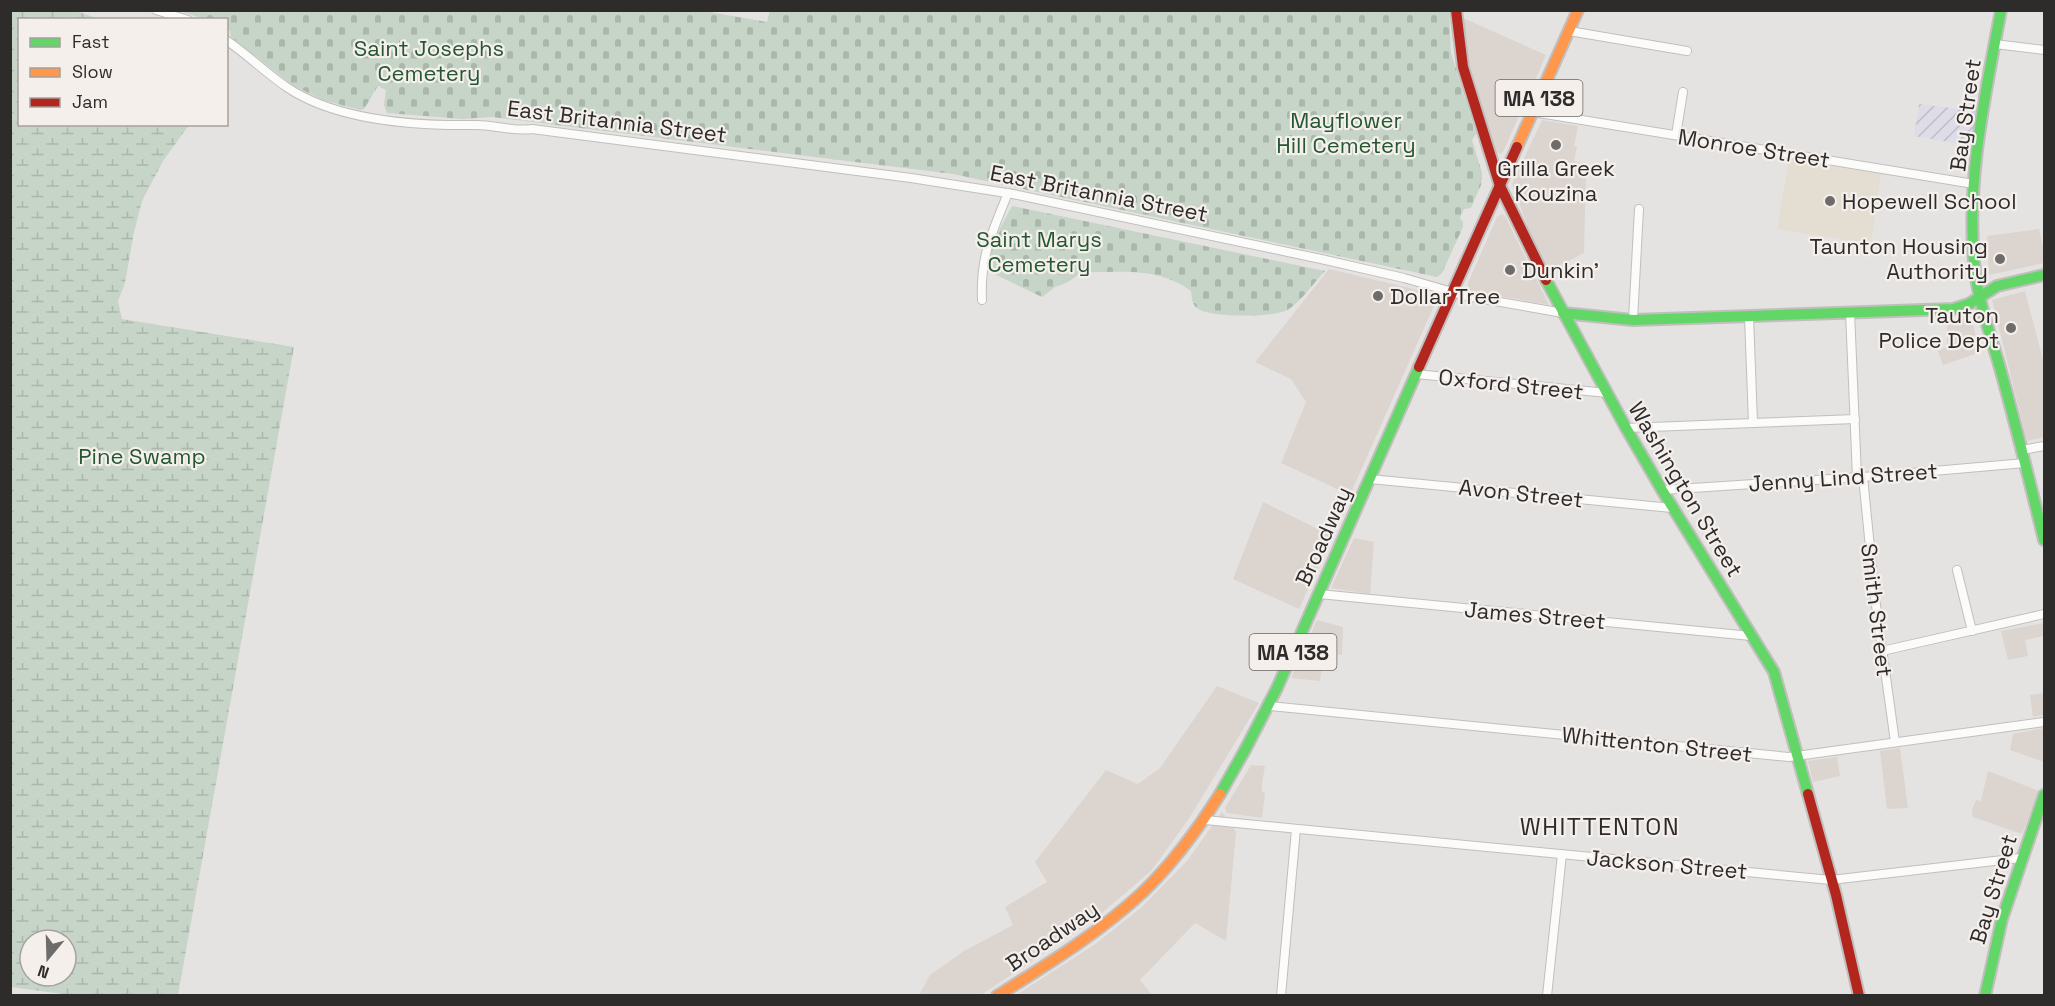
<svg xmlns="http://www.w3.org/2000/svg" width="2055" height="1006" font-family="'Space Grotesk',sans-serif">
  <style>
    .built { fill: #dcd4cf }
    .industrial { fill: url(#industrial-furrows) }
    .education { fill: #e3ded1 }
    .wetland { fill: url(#wetland-marsh); fill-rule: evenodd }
    .cemetery { fill: url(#cemetery-stones) }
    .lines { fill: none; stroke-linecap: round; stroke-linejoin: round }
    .street-casing { stroke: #c1bfbe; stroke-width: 10 }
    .fast-casing { stroke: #c1bfbe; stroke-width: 14 }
    .slow-casing { stroke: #c1bfbe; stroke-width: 14 }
    .jam-casing { stroke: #c1bfbe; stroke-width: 14 }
    .street { stroke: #fbfbfa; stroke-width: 8 }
    .fast { stroke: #63d668; stroke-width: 10 }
    .slow { stroke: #ff974d; stroke-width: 10 }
    .jam { stroke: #b3261e; stroke-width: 10 }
    .poi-dot { fill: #6e6c6b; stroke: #f5efec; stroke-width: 2 }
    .labels { text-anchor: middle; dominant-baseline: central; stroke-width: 4.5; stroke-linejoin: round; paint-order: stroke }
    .shield { fill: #f5efec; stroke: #6a6665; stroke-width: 1.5 }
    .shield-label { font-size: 21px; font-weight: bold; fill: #2e2c2b }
    .park-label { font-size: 22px; fill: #245732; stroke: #f5efec }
    .street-label { font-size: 22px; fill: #2e2c2b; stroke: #f5efec }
    .poi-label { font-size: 22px; fill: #2e2c2b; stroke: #f5efec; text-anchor: start }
    .neighbourhood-label { font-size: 24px; letter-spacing: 1.5px; fill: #2e2c2b; stroke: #f5efec }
  </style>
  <defs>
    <pattern id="industrial-furrows" width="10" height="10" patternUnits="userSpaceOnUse" patternTransform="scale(1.5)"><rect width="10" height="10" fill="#dedce7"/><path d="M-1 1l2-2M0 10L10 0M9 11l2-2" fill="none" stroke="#bfbdc6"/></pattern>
    <pattern id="wetland-marsh" width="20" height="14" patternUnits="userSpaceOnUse" patternTransform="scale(1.5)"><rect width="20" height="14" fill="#c6d5c7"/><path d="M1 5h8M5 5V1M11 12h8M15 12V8" fill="none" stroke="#aab7ab"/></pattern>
    <pattern id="cemetery-stones" width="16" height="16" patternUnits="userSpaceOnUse" patternTransform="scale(1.5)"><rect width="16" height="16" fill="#c6d5c7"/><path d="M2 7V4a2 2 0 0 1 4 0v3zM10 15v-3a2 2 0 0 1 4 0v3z" fill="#aab7ab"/></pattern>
  </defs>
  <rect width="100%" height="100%" fill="#e5e3e1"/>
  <g class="built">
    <path d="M 1463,18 L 1546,55 L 1503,152 L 1500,154 L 1496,152 L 1468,59 Z"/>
    <path d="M 1542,120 L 1578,126 L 1574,146 L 1577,147 L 1574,161 L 1586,164 L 1584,253 L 1549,271 L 1528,227 L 1512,184 Z"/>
    <path d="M 1502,214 L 1505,216 L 1549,305 L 1472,291 L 1468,289 L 1468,283 L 1497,217 Z"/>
    <path d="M 2039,229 L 2044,251 L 2044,263 L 1989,275 L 1987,236 Z"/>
    <path d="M 1329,269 L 1435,294 L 1437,299 L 1350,495 L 1281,463 L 1306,402 L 1291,379 L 1255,362 Z"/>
    <path d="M 2025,291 L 2044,364 L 2044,437 L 2027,441 L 1992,300 Z"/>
    <path d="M 1971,319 L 1981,352 L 1943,365 L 1938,351 L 1947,347 L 1947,320 Z"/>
    <path d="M 1263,502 L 1332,536 L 1299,609 L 1233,579 Z"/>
    <path d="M 1354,538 L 1374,542 L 1370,594 L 1331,588 Z"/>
    <path d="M 1317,620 L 1343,627 L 1342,655 L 1323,653 L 1320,681 L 1291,678 Z"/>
    <path d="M 2044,623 L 2044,636 L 2025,640 L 2028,656 L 2008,660 L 2001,631 Z"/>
    <path d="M 1217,686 L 1259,703 L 1190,817 L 1152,870 L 1095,919 L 981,995 L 919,995 L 930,975 L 964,951 L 1013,925 L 1005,907 L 1047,882 L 1035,862 L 1106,770 L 1138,784 L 1160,768 Z"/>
    <path d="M 2044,693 L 2044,715 L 2033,717 L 2030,695 Z"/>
    <path d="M 2044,728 L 2044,762 L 2010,750 L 2013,734 Z"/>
    <path d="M 1900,748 L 1908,808 L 1887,809 L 1880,751 Z"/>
    <path d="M 1837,757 L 1840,776 L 1813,782 L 1808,761 Z"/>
    <path d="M 1251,765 L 1265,766 L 1262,784 L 1262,792 L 1265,793 L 1262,818 L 1227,813 L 1225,808 Z"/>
    <path d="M 1988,771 L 2039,791 L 2022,834 L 1973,817 L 1972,810 L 1976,800 L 1981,801 Z"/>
    <path d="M 1222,812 L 1236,832 L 1226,941 L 1195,923 L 1140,980 L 1152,995 L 1015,996 L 1094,945 L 1142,907 L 1187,861 Z"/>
  </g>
  <path class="industrial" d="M 1919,104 L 1977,111 L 1971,146 L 1914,136 Z"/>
  <path class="education" d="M 1789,159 L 1881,174 L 1871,244 L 1777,229 Z"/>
  <path class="wetland" d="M 11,10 L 79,12 L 99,19 L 20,20 L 20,124 L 189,125 L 163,161 L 142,201 L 134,232 L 125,283 L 118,301 L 122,319 L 294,347 L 178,995 L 77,996 L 11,987 ZM 30,940 L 66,940 L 66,976 L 30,976 Z"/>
  <g class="cemetery">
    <path d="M 698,10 L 767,22 L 770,10 L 1449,11 L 1451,53 L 1476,134 L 1472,140 L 1482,173 L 1482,179 L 1481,185 L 1471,208 L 1464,209 L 1460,218 L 1463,222 L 1463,227 L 1442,273 L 1437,277 L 953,174 L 492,117 L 462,119 L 387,113 L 384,105 L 386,90 L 378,86 L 364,109 L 360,110 L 323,100 L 292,85 L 231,37 L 230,31 L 227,30 L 226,20 L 204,19 L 180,11 Z"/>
    <path d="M 1012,206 L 1325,271 C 1315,281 1298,306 1285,311 C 1271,317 1208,318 1197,308 C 1191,303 1192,297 1191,291 C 1160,268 1126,272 1089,272 L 1080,274 L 1066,283 L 1055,287 L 1042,297 L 984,269 L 990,247 Z"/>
  </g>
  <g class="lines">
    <defs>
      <g id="street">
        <path d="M 156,10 L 188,20"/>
        <path d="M 1569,31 L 1687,51"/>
        <path d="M 226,40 C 248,55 267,74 288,88 C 338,121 419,126 477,125 C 493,125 517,132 532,129 L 911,178 L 1013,194 L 1321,259 L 1404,278 L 1466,296 L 1563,313"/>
        <path d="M 1995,44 L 2044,50"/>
        <path d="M 1533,112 L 1974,184"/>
        <path d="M 1676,135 L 1683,92"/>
        <path d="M 982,300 C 980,256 992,233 1008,193"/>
        <path d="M 1850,312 L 1857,477"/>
        <path d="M 1633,320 L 1639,209"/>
        <path d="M 1416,374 L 1607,393"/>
        <path d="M 1753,423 L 1855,419"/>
        <path d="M 1626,428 L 1753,423 L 1749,316"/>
        <path d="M 2022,450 L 2044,446"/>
        <path d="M 1863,477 L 1875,598 L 1895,742"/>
        <path d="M 1370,479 L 1672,508"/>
        <path d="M 1662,490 L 1876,476 L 2025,463"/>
        <path d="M 1957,570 L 1972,631"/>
        <path d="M 1319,594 L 1751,636"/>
        <path d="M 1882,651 L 2044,614"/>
        <path d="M 1269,706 L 1789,757 L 2044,722"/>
        <path d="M 1205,820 L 1831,880 L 2020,858"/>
        <path d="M 1281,996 L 1296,829"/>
        <path d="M 1547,996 L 1562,854"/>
      </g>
      <g id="fast">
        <path d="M 2001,10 C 1985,96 1965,184 1975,271 C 1979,304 1991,336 2000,368 C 2016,425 2030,483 2044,540"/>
        <path d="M 1546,280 L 1626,428 L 1662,490 L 1774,672 L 1808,794"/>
        <path d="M 1563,313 L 1633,320 L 1953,309 L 1969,304 L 1997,286 L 2044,275"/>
        <path d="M 1220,794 L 1245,750 L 1277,688 L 1419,367"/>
        <path d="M 1985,996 L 2002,919 L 2044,795"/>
      </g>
      <g id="slow">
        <path d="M 1517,147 L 1578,10"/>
        <path d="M 997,996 C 1048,964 1099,933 1143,892 C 1173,863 1198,829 1220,794"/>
      </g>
      <g id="jam">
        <path d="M 1456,10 L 1463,67 L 1500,186 L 1546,280"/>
        <path d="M 1419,367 L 1517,147"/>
        <path d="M 1808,794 L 1836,895 L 1859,996"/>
      </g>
    </defs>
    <use href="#street" class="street-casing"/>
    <use href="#fast" class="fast-casing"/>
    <use href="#slow" class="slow-casing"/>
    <use href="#jam" class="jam-casing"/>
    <use href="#street" class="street"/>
    <use href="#fast" class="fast"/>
    <use href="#slow" class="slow"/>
    <use href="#jam" class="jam"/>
  </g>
  <g class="poi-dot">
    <circle cx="1556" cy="145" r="6"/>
    <circle cx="1830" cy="201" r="6"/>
    <circle cx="2000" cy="259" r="6"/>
    <circle cx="1510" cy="270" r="6"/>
    <circle cx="1378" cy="296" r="6"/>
    <circle cx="2011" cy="328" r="6"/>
  </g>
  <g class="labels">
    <g class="shield">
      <rect x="1495.5" y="80" width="87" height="36" rx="4.5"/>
      <rect x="1249.5" y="634" width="87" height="36" rx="4.5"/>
    </g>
    <g class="shield-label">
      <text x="1539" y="98">MA 138</text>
      <text x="1293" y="652">MA 138</text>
    </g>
    <g class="park-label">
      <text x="429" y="48">Saint Josephs<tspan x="429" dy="25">Cemetery</tspan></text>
      <text x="1346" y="120">Mayflower<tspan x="1346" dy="25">Hill Cemetery</tspan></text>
      <text x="1039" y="239">Saint Marys<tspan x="1039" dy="25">Cemetery</tspan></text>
      <text x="142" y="456">Pine Swamp</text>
    </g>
    <g class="street-label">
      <text transform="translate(1965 115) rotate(-82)">Bay Street</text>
      <text transform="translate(617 121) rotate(7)">East Britannia Street</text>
      <text transform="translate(1754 148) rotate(9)">Monroe Street</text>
      <text transform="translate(1099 193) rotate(11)">East Britannia Street</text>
      <text transform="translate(1511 384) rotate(6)">Oxford Street</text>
      <text transform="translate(1843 477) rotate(-4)">Jenny Lind Street</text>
      <text transform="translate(1686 489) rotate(59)">Washington Street</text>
      <text transform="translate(1521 493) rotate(6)">Avon Street</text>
      <text transform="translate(1323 536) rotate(-66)">Broadway</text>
      <text transform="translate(1877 610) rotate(83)">Smith Street</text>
      <text transform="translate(1535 615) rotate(5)">James Street</text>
      <text transform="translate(1657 744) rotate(6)">Whittenton Street</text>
      <text transform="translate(1667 864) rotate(5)">Jackson Street</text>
      <text transform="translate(1993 889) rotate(-73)">Bay Street</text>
      <text transform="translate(1052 936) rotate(-34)">Broadway</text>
    </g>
    <g class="poi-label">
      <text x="1556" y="168" text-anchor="middle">Grilla Greek<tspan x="1556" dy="25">Kouzina</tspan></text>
      <text x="1842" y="201">Hopewell School</text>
      <text x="1988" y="246" text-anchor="end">Taunton Housing<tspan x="1988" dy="25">Authority</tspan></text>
      <text x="1522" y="270">Dunkin'</text>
      <text x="1390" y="296">Dollar Tree</text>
      <text x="1999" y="315" text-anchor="end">Tauton<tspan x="1999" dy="25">Police Dept</tspan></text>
    </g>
    <g class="neighbourhood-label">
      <text x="1600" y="826">WHITTENTON</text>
    </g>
  </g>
  <rect width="2055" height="1006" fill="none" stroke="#2e2c2b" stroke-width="24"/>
  <rect x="18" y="18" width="210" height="108" fill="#f5efec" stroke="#a5a19f" stroke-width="1.5"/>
  <rect x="30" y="38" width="30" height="9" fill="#63d668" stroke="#a5a19f" stroke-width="1.5"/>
  <text x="72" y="48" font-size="18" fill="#2e2c2b">Fast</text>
  <rect x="30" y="68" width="30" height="9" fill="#ff974d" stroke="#a5a19f" stroke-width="1.5"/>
  <text x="72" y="78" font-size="18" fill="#2e2c2b">Slow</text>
  <rect x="30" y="98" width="30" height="9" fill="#b3261e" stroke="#a5a19f" stroke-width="1.5"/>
  <text x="72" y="108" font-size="18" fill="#2e2c2b">Jam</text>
  <g transform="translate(48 958) rotate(199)"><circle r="28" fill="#f5efec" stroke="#a5a19f" stroke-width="1.5"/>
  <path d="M0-4.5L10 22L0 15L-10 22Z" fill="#6e6c6b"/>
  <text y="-9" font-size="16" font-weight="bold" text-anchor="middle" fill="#2e2c2b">N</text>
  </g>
</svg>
